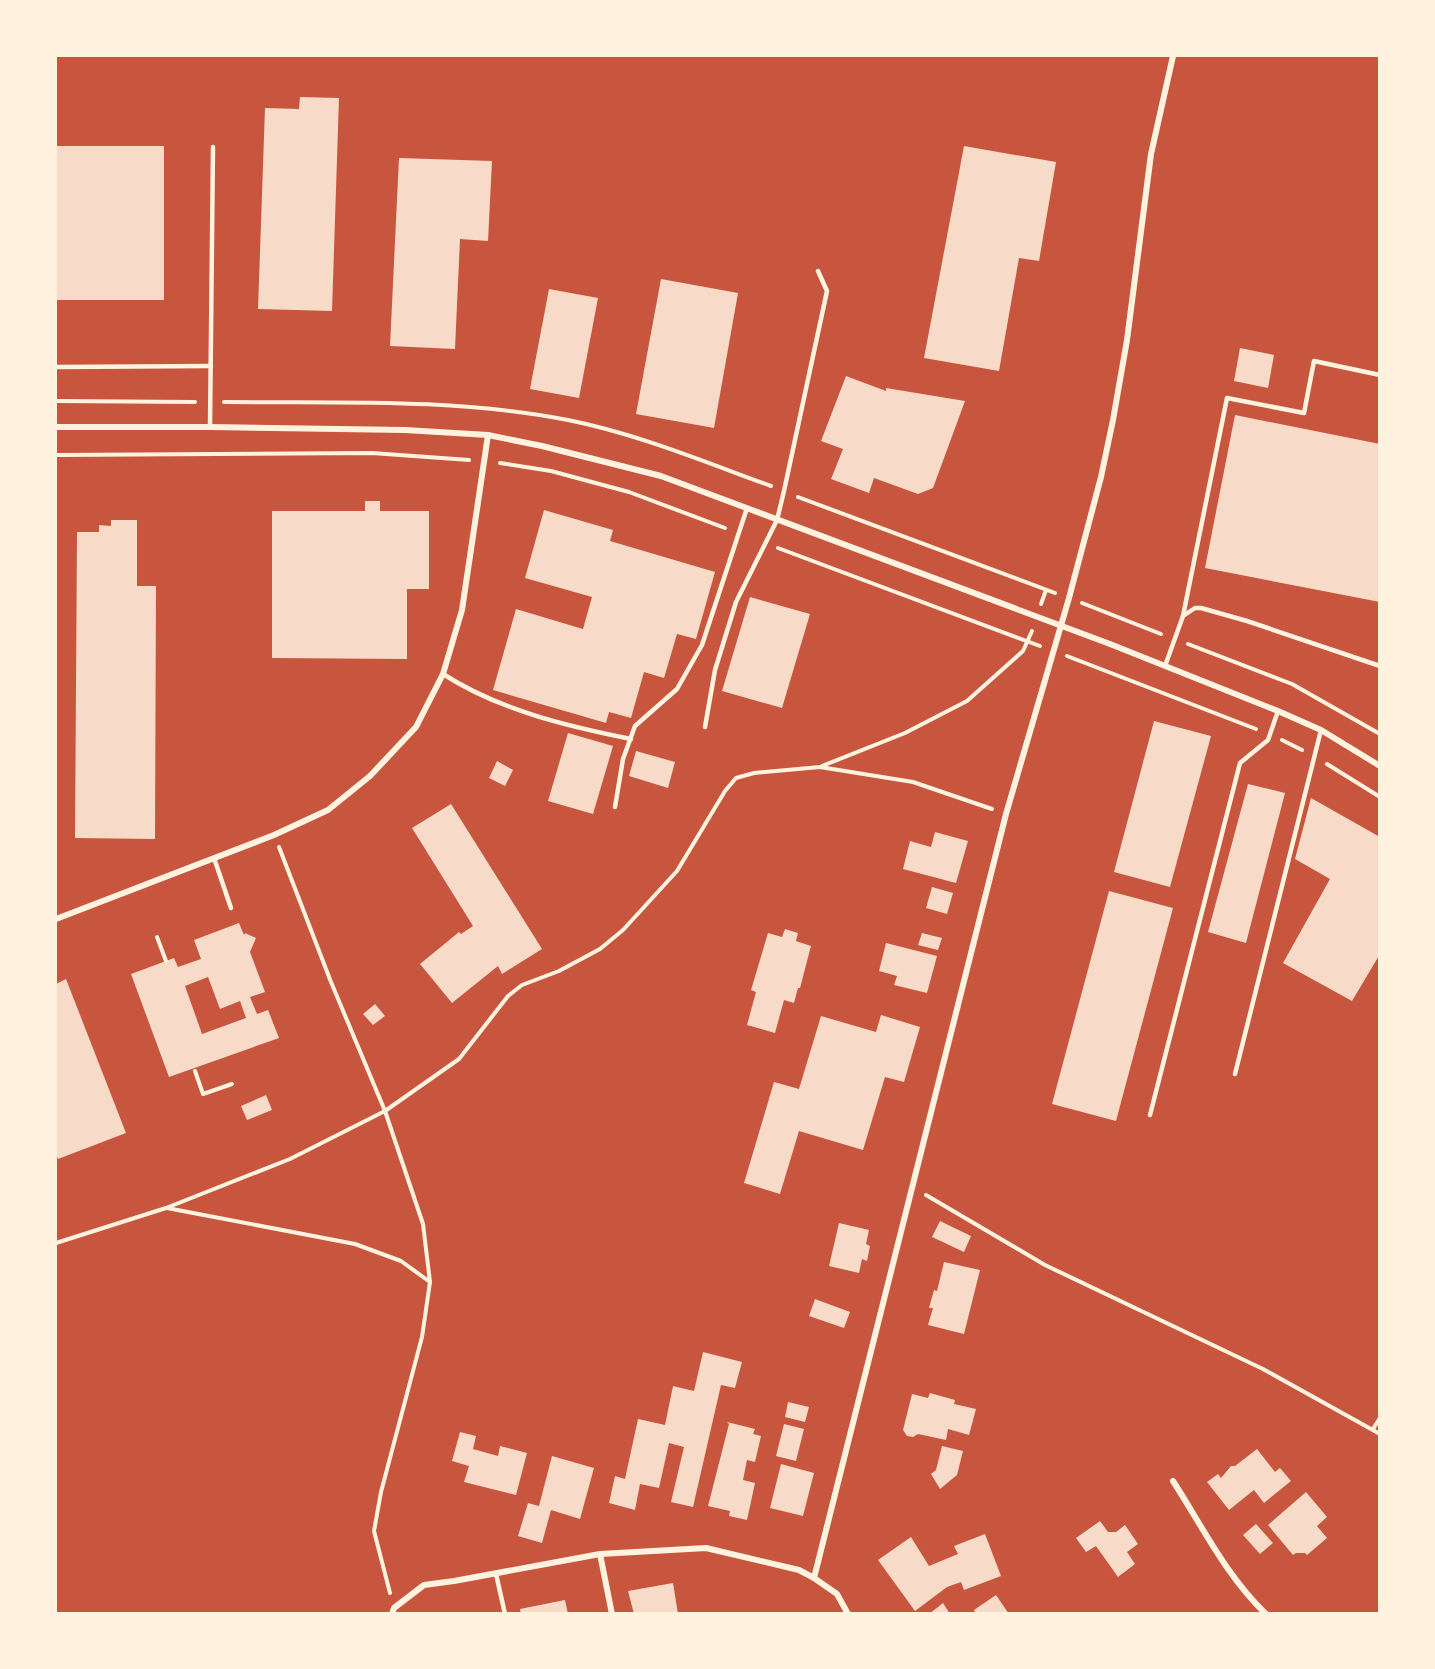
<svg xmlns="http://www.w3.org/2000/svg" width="1435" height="1669" font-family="Raleway,sans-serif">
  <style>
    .building { fill: #f7dbc8; fill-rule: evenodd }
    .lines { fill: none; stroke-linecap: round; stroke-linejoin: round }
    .path { stroke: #fff3e0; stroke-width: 4 }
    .service { stroke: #fff3e0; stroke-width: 4.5 }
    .minor { stroke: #fff3e0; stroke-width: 6 }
  </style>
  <rect width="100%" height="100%" fill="#c8553d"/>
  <g class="building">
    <path d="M 300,97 L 339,98 L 332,311 L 258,309 L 265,108 L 299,109 Z"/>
    <rect x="56" y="146" width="108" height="154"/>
    <path d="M 964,146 L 1056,162 L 1039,261 L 1019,258 L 999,371 L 924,358 Z"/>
    <path d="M 399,158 L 492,161 L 488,241 L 460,239 L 455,349 L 390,346 Z"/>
    <path d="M 661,279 L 738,293 L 714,428 L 636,414 Z"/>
    <path d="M 549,289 L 598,298 L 579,398 L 530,389 Z"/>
    <path d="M 1240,348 L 1274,355 L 1268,388 L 1234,381 Z"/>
    <path d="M 846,376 L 886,391 L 886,388 L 965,401 L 933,488 L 918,494 L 874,478 L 869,493 L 831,479 L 843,449 L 821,441 Z"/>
    <path d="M 1235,415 L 1380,444 L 1380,602 L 1205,568 Z"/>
    <path d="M 365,501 L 380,501 L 380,511 L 429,511 L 429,589 L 407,589 L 407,659 L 272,658 L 272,511 L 365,511 Z"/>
    <path d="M 544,510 L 613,530 L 610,541 L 715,572 L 696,639 L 677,634 L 664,678 L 644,672 L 631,718 L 609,712 L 606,723 L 493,690 L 516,609 L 583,629 L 592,597 L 525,578 Z"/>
    <path d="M 111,520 L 137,520 L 137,586 L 156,586 L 155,839 L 75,838 L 77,532 L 99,532 L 99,525 L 111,526 Z"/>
    <path d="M 750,597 L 810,614 L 782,708 L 722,691 Z"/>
    <path d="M 1154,721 L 1211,736 L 1170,887 L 1114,872 Z"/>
    <path d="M 568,733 L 613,746 L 593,814 L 548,801 Z"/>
    <path d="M 636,751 L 675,762 L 668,788 L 629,776 Z"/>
    <path d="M 497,761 L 513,770 L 505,786 L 489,778 Z"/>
    <path d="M 1248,784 L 1285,793 L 1246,943 L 1208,932 Z"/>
    <path d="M 1311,798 L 1380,837 L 1380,954 L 1352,1001 L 1283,963 L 1330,879 L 1295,859 Z"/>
    <path d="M 451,804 L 542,949 L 502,974 L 498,966 L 452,1003 L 420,964 L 459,932 L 461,934 L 473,926 L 412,828 Z"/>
    <path d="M 935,832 L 968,841 L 956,883 L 903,869 L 910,841 L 931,847 Z"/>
    <path d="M 932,887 L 953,893 L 947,914 L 926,908 Z"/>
    <path d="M 1109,891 L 1173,908 L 1116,1121 L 1052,1104 Z"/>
    <path d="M 239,923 L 244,935 L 245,933 L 256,938 L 250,952 L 265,992 L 250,997 L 257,1014 L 268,1010 L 279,1038 L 169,1077 L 131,974 L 174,958 L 178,967 L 201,959 L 194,940 ZM 208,977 L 220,1009 L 240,1001 L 246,1018 L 202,1034 L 185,986 Z"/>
    <path d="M 785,929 L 798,933 L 796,941 L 811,946 L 800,988 L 798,988 L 794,1003 L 784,1000 L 775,1033 L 747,1025 L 756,992 L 751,990 L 768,933 L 782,937 Z"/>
    <path d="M 922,933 L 942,938 L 938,950 L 918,945 Z"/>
    <path d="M 886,943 L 937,956 L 927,993 L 894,985 L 897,976 L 879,971 Z"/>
    <path d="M 66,979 L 126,1133 L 58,1159 L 56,1154 L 56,984 Z"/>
    <path d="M 375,1004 L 385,1016 L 373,1025 L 363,1014 Z"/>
    <path d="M 881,1015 L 920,1027 L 904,1082 L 885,1077 L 863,1150 L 799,1131 L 780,1194 L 744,1183 L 774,1082 L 799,1089 L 821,1016 L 876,1032 Z"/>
    <path d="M 266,1095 L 272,1110 L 247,1120 L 241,1106 Z"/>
    <path d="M 940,1221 L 971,1236 L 964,1252 L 932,1237 Z"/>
    <path d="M 839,1223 L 869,1230 L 866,1244 L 870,1246 L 867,1261 L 862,1259 L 859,1273 L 829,1266 Z"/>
    <path d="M 944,1262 L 980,1270 L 964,1334 L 928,1325 L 933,1308 L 929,1308 L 934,1290 L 937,1291 Z"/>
    <path d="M 815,1299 L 850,1312 L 844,1328 L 809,1316 Z"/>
    <path d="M 703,1352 L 742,1362 L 735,1388 L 721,1385 L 693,1507 L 671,1502 L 684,1447 L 669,1443 L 659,1488 L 640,1484 L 635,1510 L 609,1503 L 615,1476 L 625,1479 L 638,1419 L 665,1425 L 673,1386 L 694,1391 Z"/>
    <path d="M 930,1393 L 955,1400 L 954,1404 L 976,1409 L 969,1435 L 948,1429 L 946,1440 L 918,1434 L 913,1437 L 907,1436 L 903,1430 L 912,1394 L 928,1398 Z"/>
    <path d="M 788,1402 L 809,1407 L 805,1422 L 785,1417 Z"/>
    <path d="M 727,1422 L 755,1429 L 753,1434 L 761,1436 L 755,1462 L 747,1460 L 743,1480 L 755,1483 L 747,1520 L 729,1516 L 730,1511 L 708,1506 L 729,1424 Z"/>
    <path d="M 784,1424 L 804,1429 L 796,1461 L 776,1456 Z"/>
    <path d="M 460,1432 L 476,1436 L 473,1449 L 498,1456 L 500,1446 L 527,1453 L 516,1495 L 464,1482 L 469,1466 L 452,1461 Z"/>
    <path d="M 942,1446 L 963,1451 L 957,1475 L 940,1489 L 931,1474 L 936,1470 Z"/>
    <path d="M 1257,1449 L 1275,1472 L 1280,1468 L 1291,1481 L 1264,1503 L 1254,1490 L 1229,1510 L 1207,1482 L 1218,1474 L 1221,1478 L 1231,1466 L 1235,1466 Z"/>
    <path d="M 552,1456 L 594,1468 L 580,1519 L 551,1510 L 542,1543 L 518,1536 L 528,1503 L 539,1506 Z"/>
    <path d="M 781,1464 L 814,1473 L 803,1516 L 770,1508 Z"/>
    <path d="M 1306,1492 L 1327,1517 L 1317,1526 L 1327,1538 L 1307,1555 L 1305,1553 L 1296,1553 L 1293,1555 L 1268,1525 Z"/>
    <path d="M 1100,1521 L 1108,1532 L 1116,1532 L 1125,1525 L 1138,1544 L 1127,1552 L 1135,1564 L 1118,1577 L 1096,1546 L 1086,1552 L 1076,1538 Z"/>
    <path d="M 1256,1524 L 1273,1543 L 1260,1554 L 1243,1535 Z"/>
    <path d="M 985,1534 L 1001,1576 L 964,1590 L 961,1582 L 947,1587 L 915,1611 L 878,1560 L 911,1537 L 929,1566 L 958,1554 L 954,1546 Z"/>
    <path d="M 673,1583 L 678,1614 L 634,1614 L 628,1591 Z"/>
    <path d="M 996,1595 L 1009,1614 L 976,1614 L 974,1610 Z"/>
    <path d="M 565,1600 L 568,1614 L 521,1614 L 520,1609 Z"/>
    <path d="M 943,1603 L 950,1614 L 929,1614 Z"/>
  </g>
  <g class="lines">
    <g class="path">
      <path d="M 56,401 L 195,402"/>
      <path d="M 224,402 C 339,403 455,398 568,420 C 638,434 705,462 771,486"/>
      <path d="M 56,455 L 372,453 L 469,460"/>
      <path d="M 500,463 L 551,471 L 629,492 L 725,528"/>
      <path d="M 798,497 L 1055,593"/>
      <path d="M 778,548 L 1040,646"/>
      <path d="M 1082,603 L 1161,634"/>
      <path d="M 1041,604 L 1046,590"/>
      <path d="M 1188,644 L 1292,684 L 1380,734"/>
      <path d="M 1067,656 L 1256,729"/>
      <path d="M 1282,740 L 1302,750"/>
      <path d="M 1327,764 L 1380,797"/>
      <path d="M 822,766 L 905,733 L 967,701 L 1023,651 L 1032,631"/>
      <path d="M 279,847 L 331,982 L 385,1111 L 423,1224 L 430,1282 L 422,1337 L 381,1492 L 374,1531 L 390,1593"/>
      <path d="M 157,937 L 166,961"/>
      <path d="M 195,1071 L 203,1094 L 232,1084"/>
      <path d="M 926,1195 L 1045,1265 L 1263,1369 L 1380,1434"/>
      <path d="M 167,1208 L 355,1244 L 401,1261 L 430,1282"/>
      <path d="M 56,1243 L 166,1208 L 290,1159 L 385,1111 L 459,1059 L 508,996 L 522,985 L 559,971 L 600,949 L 623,930 L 677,871 L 725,791 L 736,778 L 754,773 L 820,767 L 913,782 L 992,809"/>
      <path d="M 1373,1429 L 1380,1418"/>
    </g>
    <g class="service">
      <path d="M 56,367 L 211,366"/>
      <path d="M 210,427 L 213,147"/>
      <path d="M 1183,616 L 1227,398 L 1304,413 L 1314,361 L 1380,375"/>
      <path d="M 1165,666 L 1183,616 L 1195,608 L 1201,608 L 1247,621 L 1380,666"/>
      <path d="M 443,674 C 499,710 566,726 631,739"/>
      <path d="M 705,727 L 715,670 L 736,602 L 777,520 L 784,491 L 827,291 L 818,271"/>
      <path d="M 615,807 L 623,759 L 635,726 L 677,689 L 702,645 L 747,508"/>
      <path d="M 214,858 L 231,908"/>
      <path d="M 1235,1074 L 1321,730"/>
      <path d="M 1150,1115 L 1240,763 L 1268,740 L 1278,711"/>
      <path d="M 496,1574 L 505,1614"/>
    </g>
    <g class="minor">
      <path d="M 56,427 L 210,427 L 405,430 L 488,435 L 542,446 L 661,476 L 1110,644 L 1278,711 L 1321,730 L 1380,766"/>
      <path d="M 56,919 L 274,835 L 328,810 L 370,776 L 416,727 L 443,674 L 462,610 L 488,435"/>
      <path d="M 1173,1481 C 1202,1526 1227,1577 1266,1614"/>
      <path d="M 600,1554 L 612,1614"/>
      <path d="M 814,1578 L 1006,814 L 1069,598 L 1101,477 L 1113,420 L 1127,340 L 1151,154 L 1173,56"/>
      <path d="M 392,1614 L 394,1608 L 424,1585 L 454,1581 L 600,1554 L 706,1548 L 799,1570 L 814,1578 L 837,1594 L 848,1614"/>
    </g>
  </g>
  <rect width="1435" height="1669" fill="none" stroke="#fff3e0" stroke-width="114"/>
</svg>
